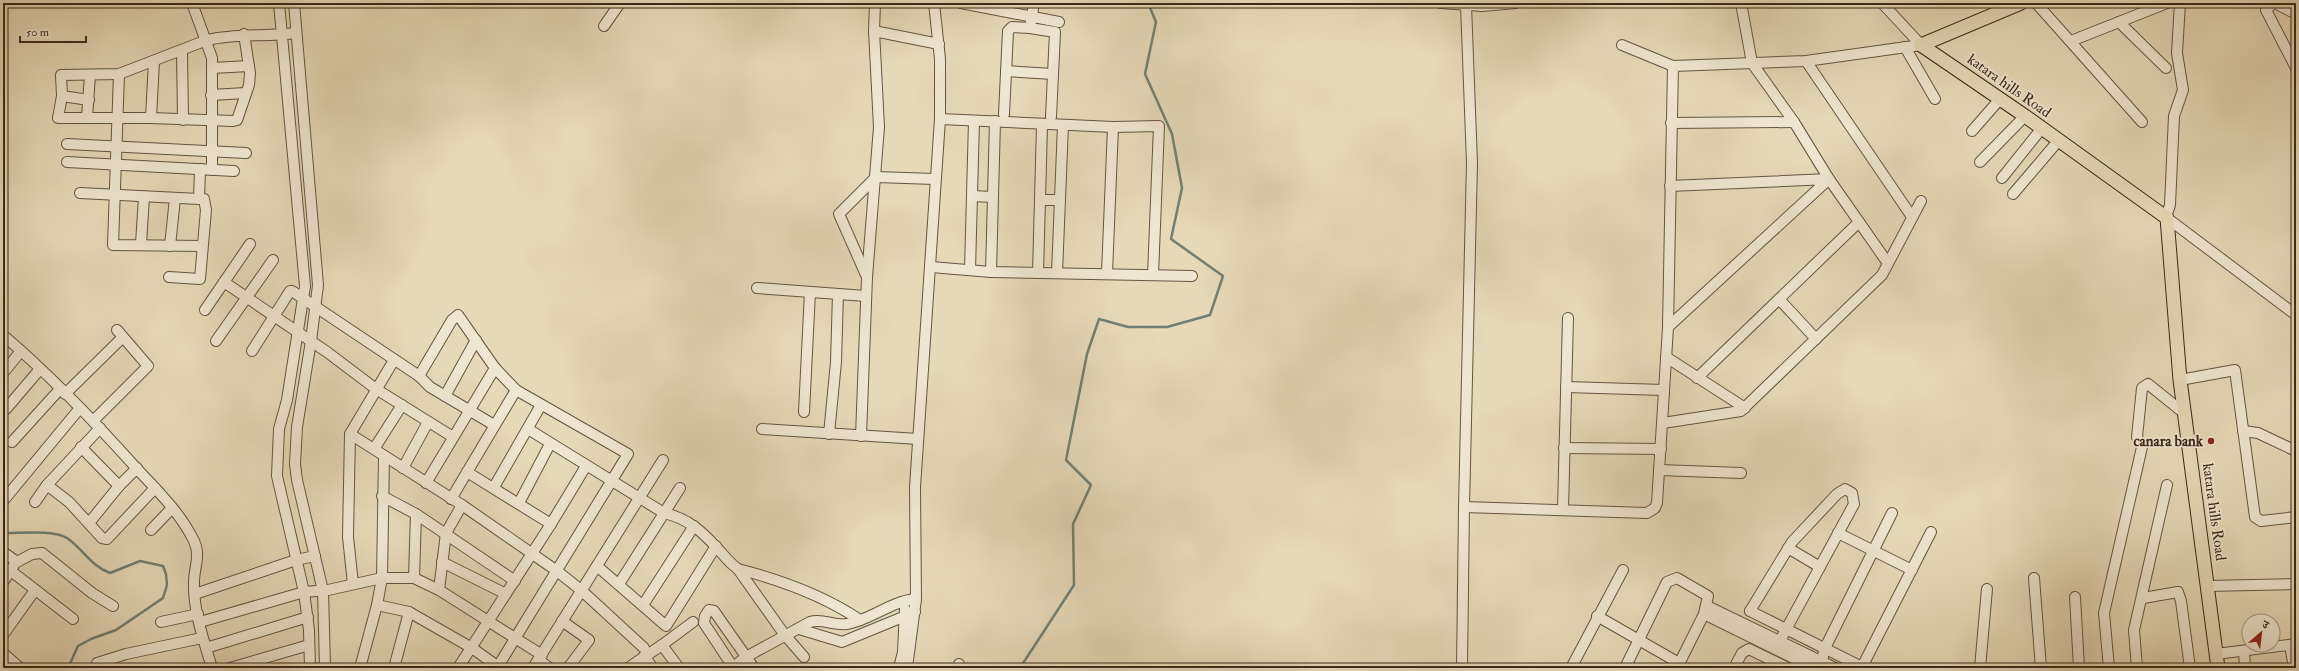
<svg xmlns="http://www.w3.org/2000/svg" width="2299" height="671" font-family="'IM FELL Double Pica','Noto Serif Devanagari',serif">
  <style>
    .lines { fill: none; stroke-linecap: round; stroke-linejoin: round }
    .stream { stroke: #718074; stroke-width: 2.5 }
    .minor-casing { stroke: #645542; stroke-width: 12 }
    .major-casing { stroke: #39291a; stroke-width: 15 }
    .minor { stroke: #efe6d1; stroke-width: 10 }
    .major { stroke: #e6d9b8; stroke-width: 13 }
    .poi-dot { fill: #8f2418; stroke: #efe6d1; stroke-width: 1.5 }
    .labels { text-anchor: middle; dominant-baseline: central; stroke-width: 3.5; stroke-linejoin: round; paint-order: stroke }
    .street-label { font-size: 15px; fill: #39291a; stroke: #efe6d1 }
    .poi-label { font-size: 15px; font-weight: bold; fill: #39291a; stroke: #efe6d1; text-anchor: end }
  </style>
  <rect width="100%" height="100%" fill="#e6d9b8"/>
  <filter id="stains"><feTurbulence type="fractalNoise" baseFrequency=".005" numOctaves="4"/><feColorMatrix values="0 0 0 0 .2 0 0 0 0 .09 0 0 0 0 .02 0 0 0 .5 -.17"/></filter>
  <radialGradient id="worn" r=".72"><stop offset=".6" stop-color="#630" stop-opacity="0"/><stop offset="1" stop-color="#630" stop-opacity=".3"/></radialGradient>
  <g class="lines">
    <g class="stream">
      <path d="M 3,528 L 8,533 C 23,533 54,530 67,538 C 83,549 91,566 110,573 L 140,561 L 163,566 L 166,574 L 167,585 L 163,598 L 116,630 L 91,639 L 78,646 L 68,668"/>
      <path d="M 1020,668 L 1074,585 L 1073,524 L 1091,485 L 1066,460 L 1087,354 L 1099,319 L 1128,327 L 1167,327 L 1210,315 L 1223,276 L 1171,239 L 1182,188 L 1172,134 L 1145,74 L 1156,22 L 1148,3"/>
    </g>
    <defs>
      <g id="minor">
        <path d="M 192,3 L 212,58 L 212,170"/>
        <path d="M 279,3 L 305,286 L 287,400 L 279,429 L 277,476 L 304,592 L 309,630 L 310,668"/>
        <path d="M 294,3 L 318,285 L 311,341 L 297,427 L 295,464 L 297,480 L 323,591 L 325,668"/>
        <path d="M 961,3 L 1059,22"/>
        <path d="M 1034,3 L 1030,28 L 1055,32 L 1051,117"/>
        <path d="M 1441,3 L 1482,6 L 1516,3"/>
        <path d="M 1741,3 L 1752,63 L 1794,122 L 1829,179 L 1887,262"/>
        <path d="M 1882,3 L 1921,45"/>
        <path d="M 2036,3 L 2142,122"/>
        <path d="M 2273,3 L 2266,10 L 2296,68"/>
        <path d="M 2275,3 L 2296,14"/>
        <path d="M 2119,22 L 2166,68"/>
        <path d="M 604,26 L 620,3"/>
        <path d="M 874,31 L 939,44"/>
        <path d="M 244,34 L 250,73 L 249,85 L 237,120 L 233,121 L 151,118 L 58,118 L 62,96 L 61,75 L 119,74 L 207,40 C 237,33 266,37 296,33"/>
        <path d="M 2071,41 L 2167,3"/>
        <path d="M 1622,45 L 1673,66"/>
        <path d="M 1905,47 L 1935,99"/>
        <path d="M 182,51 L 183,120"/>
        <path d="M 1806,61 L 1912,217"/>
        <path d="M 212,68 L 249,66"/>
        <path d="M 1006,71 L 1053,74"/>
        <path d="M 119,74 L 113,245 L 202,246"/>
        <path d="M 211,95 L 246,93"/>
        <path d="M 62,96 L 89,100"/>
        <path d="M 1004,114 L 1008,31 L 1012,27 L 1030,28"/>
        <path d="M 87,117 L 90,75"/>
        <path d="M 151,118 L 154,61"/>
        <path d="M 940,119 L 1113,127 L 1159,126 L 1153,275"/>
        <path d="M 1671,123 L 1794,122"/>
        <path d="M 1972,131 L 2000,99"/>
        <path d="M 67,144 L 246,153"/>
        <path d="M 67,162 L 234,171"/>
        <path d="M 1980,162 L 2025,116"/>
        <path d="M 2002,178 L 2042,128"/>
        <path d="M 80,193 L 199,199"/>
        <path d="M 2013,194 L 2059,140"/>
        <path d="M 972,196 L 993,197"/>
        <path d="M 1040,200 L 1060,200"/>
        <path d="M 2166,217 L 2170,205 L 2174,116 L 2183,90 L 2177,53 L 2180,3"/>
        <path d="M 2167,218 L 2296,315"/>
        <path d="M 141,244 L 144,197"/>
        <path d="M 170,246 L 175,198"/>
        <path d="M 931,267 L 991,272 L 1192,276"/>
        <path d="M 970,270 L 974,121"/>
        <path d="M 991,272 L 995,121"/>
        <path d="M 1038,273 L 1042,125"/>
        <path d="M 1057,273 L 1063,125"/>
        <path d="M 1107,273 L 1113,127"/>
        <path d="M 866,275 L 839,214 L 876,177 L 935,179"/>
        <path d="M 169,277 L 200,279 L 206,210 L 204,199 L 199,199 L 200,169"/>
        <path d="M 224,282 L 327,352 L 376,389 L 453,437"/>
        <path d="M 757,288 L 866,296"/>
        <path d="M 1779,299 L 1816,339"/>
        <path d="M 205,310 L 250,244"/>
        <path d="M 1668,327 L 1829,179 L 1670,186"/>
        <path d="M 3,335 C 51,376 96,423 138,470 C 158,491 181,514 194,541 C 201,556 194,567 194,582 C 193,611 204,641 212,668"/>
        <path d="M 216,341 L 273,260"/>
        <path d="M 252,351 L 290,291 L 292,291 L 419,376 L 430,387 L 494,425"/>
        <path d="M 1666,357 L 1745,408"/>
        <path d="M 3,373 L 21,351"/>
        <path d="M 419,376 L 452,320 L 458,315 L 495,368 L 516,390 L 628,454 L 497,668"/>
        <path d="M 1697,378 L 1859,222"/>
        <path d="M 2180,380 L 2235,370 L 2255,517 L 2261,521 L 2296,517"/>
        <path d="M 1566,387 L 1664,390"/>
        <path d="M 65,394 L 123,337"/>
        <path d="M 445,396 L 476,340"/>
        <path d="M 6,409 L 40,369"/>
        <path d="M 804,412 L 810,292"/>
        <path d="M 94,420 L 148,366 L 117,330"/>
        <path d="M 1663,423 L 1741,411 L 1882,275 L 1921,201"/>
        <path d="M 528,429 L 664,513 C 686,518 701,530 716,547 C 724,555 729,563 738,569 C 781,580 823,595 860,620"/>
        <path d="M 762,429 L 918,439"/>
        <path d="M 2243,431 L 2258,433 L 2296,451"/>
        <path d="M 350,434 L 462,505 L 557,571 L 581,590 L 644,648"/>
        <path d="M 829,434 L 836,362 L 838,294"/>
        <path d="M 861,436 L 867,277 L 879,127 L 874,31 L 875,3"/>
        <path d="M 12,442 L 60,389"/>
        <path d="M 81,447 L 119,486"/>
        <path d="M 1564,448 L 1661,449"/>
        <path d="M 374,449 L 402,405"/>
        <path d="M 403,468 L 428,422"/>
        <path d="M 1659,470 L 1741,473"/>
        <path d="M 467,472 L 551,524"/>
        <path d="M 426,483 L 495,368"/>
        <path d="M 47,485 L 69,502 L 102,538 L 107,539 L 155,488"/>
        <path d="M 494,487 L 541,405"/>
        <path d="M 382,496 L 416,514 L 515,581"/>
        <path d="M 451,499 L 516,390"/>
        <path d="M 3,501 L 80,408"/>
        <path d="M 35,502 L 47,485 L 100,428"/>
        <path d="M 519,503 L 550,444"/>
        <path d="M 1464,507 L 1472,163 L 1466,5"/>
        <path d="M 1563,509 L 1568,318"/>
        <path d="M 89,523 L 119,486 L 137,468"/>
        <path d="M 151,530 L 172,508"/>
        <path d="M 1838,533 L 1912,570"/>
        <path d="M 1788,548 L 1820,567"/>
        <path d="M 3,552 L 17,562 L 32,554 L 42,553 L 92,593 L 113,606"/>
        <path d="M 442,562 L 506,594"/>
        <path d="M 597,566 L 666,626 L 716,546"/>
        <path d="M 738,569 L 784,634 L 804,657"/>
        <path d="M 11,571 L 73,619"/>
        <path d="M 414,578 L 416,514"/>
        <path d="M 2034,578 L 2041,668"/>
        <path d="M 3,582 L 14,565"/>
        <path d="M 353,584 L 348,537 L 350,434 L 394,360"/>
        <path d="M 619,584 L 680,488"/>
        <path d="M 2207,586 L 2296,584"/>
        <path d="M 439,590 L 446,533 L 462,505"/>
        <path d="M 195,594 L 296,560 L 315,556"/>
        <path d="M 2075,597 L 2079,668"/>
        <path d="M 2143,598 L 2178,592 L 2181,601 L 2190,668"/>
        <path d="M 377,605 L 409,612 L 472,648 L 500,668"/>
        <path d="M 643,605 L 694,526"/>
        <path d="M 1707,606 L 1835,668"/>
        <path d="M 1750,611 L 1792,542 L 1837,494 L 1845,489 L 1852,493 L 1854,504 L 1776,648"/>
        <path d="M 1750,611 L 1862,667 L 1931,532"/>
        <path d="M 1704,614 L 1814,668"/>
        <path d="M 1597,616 L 1679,663"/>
        <path d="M 562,621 L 589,640 L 568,668"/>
        <path d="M 161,622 L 198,614"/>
        <path d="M 200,622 L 304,592 L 328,590 L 382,578 L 414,578 L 439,590 L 542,655"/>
        <path d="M 799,629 L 842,642 L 915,612"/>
        <path d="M 3,635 L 35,590"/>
        <path d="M 662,645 L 693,622"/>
        <path d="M 2290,645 L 2294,668"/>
        <path d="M 206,648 L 308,617"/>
        <path d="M 2244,651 L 2245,668"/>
        <path d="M 3,653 L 20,668"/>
        <path d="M 2216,654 L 2296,644"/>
        <path d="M 644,656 L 653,668"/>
        <path d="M 538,660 L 550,668"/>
        <path d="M 97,663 L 126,654 L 202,638"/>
        <path d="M 733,667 L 704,623 L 705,616 L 709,610 L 714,611 L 754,668"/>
        <path d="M 230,668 L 309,645"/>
        <path d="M 360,668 L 377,605 L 382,578 L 384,456"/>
        <path d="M 394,668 L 409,612"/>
        <path d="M 458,668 L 551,524 L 586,466"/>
        <path d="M 533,668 L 663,460"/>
        <path d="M 628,668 L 662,645 L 679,668"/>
        <path d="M 732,668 L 746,657 L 810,622 C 822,618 834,626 847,624 C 871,620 891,601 916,599"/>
        <path d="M 899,668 L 903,652 L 905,609"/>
        <path d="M 907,668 L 916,599 L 915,487 L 940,119 L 940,59 L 934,3"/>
        <path d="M 958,668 L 959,664"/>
        <path d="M 1462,668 L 1464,507 L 1647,513 L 1655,508 L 1657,503 L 1668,327 L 1673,66 L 1806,61 L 1921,45"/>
        <path d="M 1571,668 L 1623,570"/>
        <path d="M 1625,668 L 1667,582 L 1677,578 L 1708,596 L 1704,614 L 1677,668"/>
        <path d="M 1734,668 L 1742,653 L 1749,649 L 1788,668"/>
        <path d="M 1820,668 L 1825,648 L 1892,513"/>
        <path d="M 1980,668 L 1987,589"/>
        <path d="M 2109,668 L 2104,613 L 2142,447 L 2137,437 L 2142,388 L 2148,384 L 2184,413"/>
        <path d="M 2137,668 L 2134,630 L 2167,485"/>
      </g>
      <g id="major">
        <path d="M 1921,45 L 2025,116 L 2167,218 L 2180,380 L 2218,668"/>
        <path d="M 1921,45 L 2021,3"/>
      </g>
    </defs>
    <use href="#minor" class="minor-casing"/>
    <use href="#major" class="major-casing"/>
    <use href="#minor" class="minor"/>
    <use href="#major" class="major"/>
  </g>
  <circle class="poi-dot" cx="2211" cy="441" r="4"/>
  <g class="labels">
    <g class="street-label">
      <text transform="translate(2009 86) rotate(35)">katara hills Road</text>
      <text transform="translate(2214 512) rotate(82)">katara hills Road</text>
    </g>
    <g class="poi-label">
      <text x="2203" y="441">canara bank</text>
    </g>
  </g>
  <rect width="2299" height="671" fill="none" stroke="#e6d9b8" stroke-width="16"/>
  <rect x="4" y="4" width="2291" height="663" fill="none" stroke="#39291a" stroke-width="2"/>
  <rect x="8" y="8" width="2283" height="655" fill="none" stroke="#39291a"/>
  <g transform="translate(2261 633) rotate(28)"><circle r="19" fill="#efe6d1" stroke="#a69a88"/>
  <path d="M0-3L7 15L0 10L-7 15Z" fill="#8f2418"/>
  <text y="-6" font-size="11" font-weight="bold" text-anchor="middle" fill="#39291a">उ</text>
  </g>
  <path d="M20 36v6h66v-6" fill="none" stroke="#39291a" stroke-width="2"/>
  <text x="26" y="36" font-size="12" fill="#39291a" stroke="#efe6d1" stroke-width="3" paint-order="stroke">50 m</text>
  <rect width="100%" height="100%" filter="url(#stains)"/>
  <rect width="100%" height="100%" fill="url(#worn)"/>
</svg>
